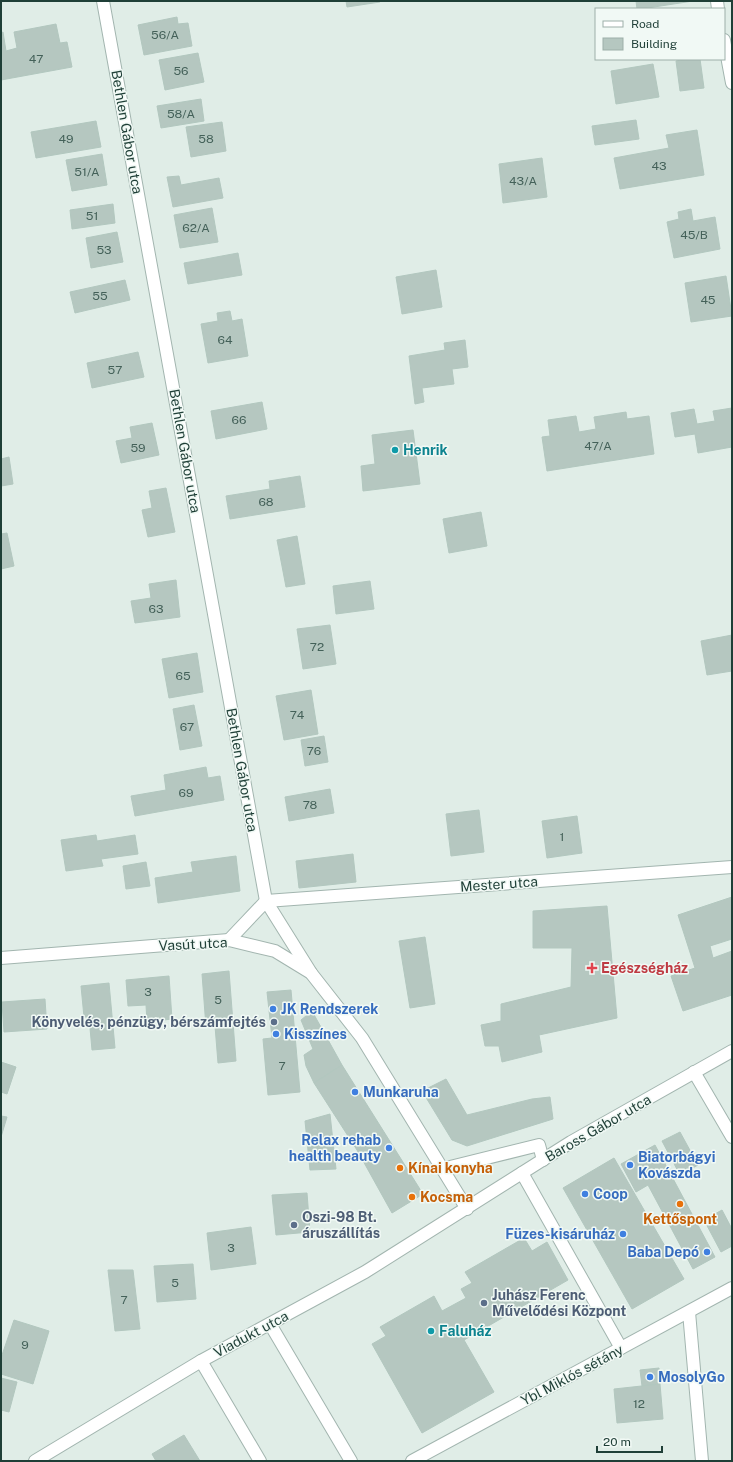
<svg xmlns="http://www.w3.org/2000/svg" width="733" height="1462" font-family="'Public Sans',sans-serif">
  <style>
    .building { fill: #b5c7c0; stroke: #b2c7bf }
    .lines { fill: none; stroke-linecap: round; stroke-linejoin: round }
    .service-casing { stroke: #a2b5af; stroke-width: 14 }
    .minor-casing { stroke: #a2b5af; stroke-width: 14 }
    .tertiary-casing { stroke: #a2b5af; stroke-width: 14 }
    .service { stroke: #fff; stroke-width: 12 }
    .minor { stroke: #fff; stroke-width: 12 }
    .tertiary { stroke: #fff; stroke-width: 12 }
    .culture-dot { fill: #0f9aa8; stroke: #f1f9f5; stroke-width: 1.5 }
    .health-dot { fill: #e0444e; stroke: #f1f9f5; stroke-width: 1.5 }
    .shop-dot { fill: #3f7fe0; stroke: #f1f9f5; stroke-width: 1.5 }
    .service-dot { fill: #5c6f8a; stroke: #f1f9f5; stroke-width: 1.5 }
    .food-dot { fill: #e8710a; stroke: #f1f9f5; stroke-width: 1.5 }
    .labels { text-anchor: middle; dominant-baseline: central; stroke-width: 3; stroke-linejoin: round; paint-order: stroke }
    .number-label { font-size: 12px; fill: #446159 }
    .street-label { font-size: 14px; fill: #1f3f37; stroke: #f1f9f5 }
    .culture-label { font-size: 14px; font-weight: bold; fill: #0d838f; stroke: #f1f9f5; text-anchor: start }
    .health-label { font-size: 14px; font-weight: bold; fill: #be3a42; stroke: #f1f9f5; text-anchor: start }
    .shop-label { font-size: 14px; font-weight: bold; fill: #366cbe; stroke: #f1f9f5; text-anchor: start }
    .service-label { font-size: 14px; font-weight: bold; fill: #4e5e75; stroke: #f1f9f5; text-anchor: start }
    .food-label { font-size: 14px; font-weight: bold; fill: #c56008; stroke: #f1f9f5; text-anchor: start }
  </style>
  <rect width="100%" height="100%" fill="#e0ede7"/>
  <g class="building">
    <path d="M 346,1 L 380,1 L 380,2 L 347,7 Z"/>
    <path d="M 636,1 L 693,1 L 641,9 L 637,9 Z"/>
    <path d="M 177,17 L 178,24 L 188,23 L 192,46 L 144,55 L 138,25 Z"/>
    <path d="M 56,24 L 60,43 L 67,42 L 72,67 L 1,80 L 1,33 L 3,32 L 6,51 L 17,48 L 14,32 Z"/>
    <path d="M 198,53 L 204,82 L 165,90 L 159,60 Z"/>
    <path d="M 687,59 L 700,59 L 704,88 L 680,91 L 676,61 Z"/>
    <path d="M 653,64 L 659,97 L 616,104 L 611,71 Z"/>
    <path d="M 201,99 L 204,121 L 161,128 L 157,106 Z"/>
    <path d="M 636,120 L 639,139 L 595,145 L 592,126 Z"/>
    <path d="M 96,121 L 101,147 L 36,158 L 31,132 Z"/>
    <path d="M 222,122 L 226,151 L 191,157 L 186,127 Z"/>
    <path d="M 697,130 L 704,175 L 620,189 L 614,158 L 669,148 L 666,135 Z"/>
    <path d="M 102,154 L 107,185 L 72,191 L 66,160 Z"/>
    <path d="M 542,158 L 547,197 L 503,203 L 499,164 Z"/>
    <path d="M 179,176 L 181,185 L 219,178 L 223,198 L 173,207 L 167,177 Z"/>
    <path d="M 113,204 L 115,223 L 72,229 L 70,210 Z"/>
    <path d="M 212,208 L 218,242 L 180,248 L 174,215 Z"/>
    <path d="M 691,209 L 693,221 L 715,217 L 720,249 L 674,258 L 667,222 L 679,219 L 678,212 Z"/>
    <path d="M 117,232 L 123,262 L 91,268 L 86,238 Z"/>
    <path d="M 238,253 L 242,275 L 188,284 L 184,263 Z"/>
    <path d="M 436,270 L 442,307 L 402,314 L 396,277 Z"/>
    <path d="M 726,276 L 732,316 L 691,322 L 685,283 Z"/>
    <path d="M 125,280 L 130,300 L 75,313 L 70,292 Z"/>
    <path d="M 230,311 L 232,321 L 242,319 L 248,356 L 208,363 L 201,324 L 218,321 L 217,313 Z"/>
    <path d="M 465,340 L 468,367 L 452,369 L 454,384 L 422,388 L 424,402 L 415,404 L 409,356 L 445,350 L 444,343 Z"/>
    <path d="M 138,352 L 144,377 L 92,388 L 87,363 Z"/>
    <path d="M 262,402 L 267,429 L 216,439 L 211,411 Z"/>
    <path d="M 732,408 L 732,447 L 698,453 L 695,434 L 675,437 L 671,413 L 694,409 L 697,424 L 715,421 L 713,411 Z"/>
    <path d="M 626,412 L 627,419 L 649,416 L 654,454 L 547,471 L 542,437 L 550,436 L 548,420 L 576,416 L 579,432 L 596,429 L 594,417 Z"/>
    <path d="M 152,423 L 159,455 L 121,463 L 116,441 L 132,438 L 130,427 Z"/>
    <path d="M 413,430 L 420,484 L 363,491 L 361,466 L 375,464 L 372,435 Z"/>
    <path d="M 9,457 L 13,484 L 1,486 L 1,459 Z"/>
    <path d="M 300,476 L 305,507 L 230,519 L 226,496 L 270,489 L 269,481 Z"/>
    <path d="M 166,488 L 175,532 L 148,537 L 142,510 L 152,508 L 149,491 Z"/>
    <path d="M 481,512 L 487,546 L 449,553 L 443,519 Z"/>
    <path d="M 7,533 L 14,566 L 1,569 L 1,534 Z"/>
    <path d="M 297,536 L 305,584 L 286,587 L 277,540 Z"/>
    <path d="M 176,580 L 180,617 L 135,623 L 131,601 L 151,598 L 149,584 Z"/>
    <path d="M 370,581 L 374,609 L 336,614 L 333,586 Z"/>
    <path d="M 330,625 L 336,664 L 303,669 L 297,629 Z"/>
    <path d="M 732,635 L 732,671 L 707,675 L 701,641 Z"/>
    <path d="M 197,653 L 203,692 L 169,698 L 162,659 Z"/>
    <path d="M 311,690 L 318,734 L 284,740 L 276,696 Z"/>
    <path d="M 194,705 L 202,746 L 180,750 L 173,709 Z"/>
    <path d="M 324,736 L 328,762 L 305,766 L 301,740 Z"/>
    <path d="M 206,767 L 208,778 L 220,776 L 224,800 L 135,816 L 131,796 L 166,790 L 164,775 Z"/>
    <path d="M 330,789 L 334,813 L 289,821 L 285,797 Z"/>
    <path d="M 479,810 L 484,852 L 451,856 L 446,814 Z"/>
    <path d="M 577,816 L 582,853 L 547,858 L 542,821 Z"/>
    <path d="M 96,835 L 97,841 L 135,835 L 138,854 L 101,859 L 103,866 L 66,871 L 61,840 Z"/>
    <path d="M 353,854 L 356,882 L 299,888 L 296,861 Z"/>
    <path d="M 236,856 L 240,891 L 158,903 L 155,878 L 193,872 L 191,862 Z"/>
    <path d="M 146,862 L 150,886 L 126,889 L 123,866 Z"/>
    <path d="M 732,897 L 732,939 L 710,946 L 713,958 L 732,951 L 732,995 L 683,1011 L 671,976 L 695,968 L 678,915 Z"/>
    <path d="M 607,906 L 617,1018 L 539,1035 L 542,1052 L 502,1062 L 499,1046 L 485,1046 L 481,1025 L 501,1021 L 501,1004 L 571,987 L 572,948 L 533,948 L 533,911 Z"/>
    <path d="M 425,937 L 435,1004 L 410,1008 L 399,941 Z"/>
    <path d="M 229,971 L 236,1061 L 218,1063 L 215,1026 L 206,1027 L 202,974 Z"/>
    <path d="M 169,976 L 172,1019 L 147,1022 L 146,1005 L 128,1006 L 126,980 Z"/>
    <path d="M 109,983 L 115,1048 L 92,1050 L 89,1017 L 84,1017 L 81,986 Z"/>
    <path d="M 291,990 L 300,1092 L 268,1095 L 263,1039 L 272,1038 L 267,992 Z"/>
    <path d="M 45,999 L 47,1029 L 4,1032 L 2,1002 Z"/>
    <path d="M 312,1011 L 342,1065 L 314,1083 L 306,1066 L 304,1055 L 313,1049 L 301,1020 Z"/>
    <path d="M 1,1062 L 16,1067 L 7,1094 L 1,1092 Z"/>
    <path d="M 342,1065 L 423,1194 L 392,1213 L 357,1150 L 314,1083 Z"/>
    <path d="M 446,1079 L 467,1115 L 532,1099 L 550,1097 L 553,1119 L 467,1146 L 452,1140 L 422,1091 Z"/>
    <path d="M 330,1114 L 336,1169 L 310,1170 L 305,1121 Z"/>
    <path d="M 1,1116 L 7,1117 L 1,1137 Z"/>
    <path d="M 680,1132 L 698,1165 L 680,1175 L 662,1141 Z"/>
    <path d="M 655,1145 L 715,1257 L 693,1269 L 648,1185 L 636,1192 L 621,1164 Z"/>
    <path d="M 614,1158 L 684,1279 L 632,1309 L 563,1188 Z"/>
    <path d="M 307,1193 L 310,1232 L 276,1235 L 272,1195 Z"/>
    <path d="M 722,1210 L 732,1229 L 732,1246 L 721,1252 L 704,1220 Z"/>
    <path d="M 251,1227 L 256,1264 L 211,1270 L 207,1233 Z"/>
    <path d="M 524,1238 L 532,1251 L 547,1242 L 568,1280 L 464,1340 L 494,1392 L 422,1433 L 372,1344 L 386,1336 L 380,1327 L 434,1296 L 442,1311 L 466,1298 L 461,1289 L 472,1283 L 465,1272 Z"/>
    <path d="M 193,1264 L 196,1299 L 157,1302 L 154,1266 Z"/>
    <path d="M 108,1270 L 133,1270 L 140,1329 L 115,1331 Z"/>
    <path d="M 14,1320 L 49,1331 L 33,1384 L 1,1374 L 1,1358 Z"/>
    <path d="M 659,1368 L 660,1384 L 642,1386 L 640,1370 Z"/>
    <path d="M 1,1378 L 17,1382 L 9,1412 L 1,1410 Z"/>
    <path d="M 660,1384 L 663,1419 L 617,1423 L 614,1389 Z"/>
    <path d="M 184,1435 L 200,1461 L 156,1461 L 152,1454 Z"/>
  </g>
  <g class="lines">
    <defs>
      <g id="service">
        <path d="M 694,1072 L 732,1137"/>
        <path d="M 442,1169 L 539,1145 L 543,1160"/>
        <path d="M 522,1173 L 621,1348"/>
        <path d="M 270,1324 L 351,1461"/>
        <path d="M 201,1361 L 260,1461"/>
      </g>
      <g id="minor">
        <path d="M 103,1 L 266,901 L 311,973"/>
        <path d="M 717,1 L 718,9"/>
        <path d="M 724,40 L 732,83"/>
        <path d="M 266,901 L 732,867"/>
        <path d="M 229,940 L 266,901"/>
        <path d="M 1,958 L 229,940 L 275,951 L 311,973 L 362,1038 L 467,1209"/>
        <path d="M 689,1312 L 702,1461"/>
        <path d="M 412,1461 L 732,1288"/>
      </g>
      <path id="tertiary" d="M 35,1461 L 201,1361 L 365,1272 L 571,1142 L 732,1051"/>
    </defs>
    <use href="#service" class="service-casing"/>
    <use href="#minor" class="minor-casing"/>
    <use href="#tertiary" class="tertiary-casing"/>
    <use href="#service" class="service"/>
    <use href="#minor" class="minor"/>
    <use href="#tertiary" class="tertiary"/>
  </g>
  <g class="culture-dot">
    <circle cx="395" cy="450" r="4"/>
    <circle cx="431" cy="1331" r="4"/>
  </g>
  <path class="health-dot" d="M590 962h4v4h4v4h-4v4h-4v-4h-4v-4h4z"/>
  <g class="shop-dot">
    <circle cx="273" cy="1009" r="4"/>
    <circle cx="276" cy="1034" r="4"/>
    <circle cx="355" cy="1092" r="4"/>
    <circle cx="389" cy="1148" r="4"/>
    <circle cx="630" cy="1165" r="4"/>
    <circle cx="585" cy="1194" r="4"/>
    <circle cx="623" cy="1234" r="4"/>
    <circle cx="707" cy="1252" r="4"/>
    <circle cx="650" cy="1377" r="4"/>
  </g>
  <g class="service-dot">
    <circle cx="274" cy="1022" r="4"/>
    <circle cx="294" cy="1225" r="4"/>
    <circle cx="484" cy="1303" r="4"/>
  </g>
  <g class="food-dot">
    <circle cx="400" cy="1168" r="4"/>
    <circle cx="412" cy="1197" r="4"/>
    <circle cx="680" cy="1204" r="4"/>
  </g>
  <g class="labels">
    <g class="number-label">
      <text x="165" y="35">56/A</text>
      <text x="36" y="59">47</text>
      <text x="181" y="71">56</text>
      <text x="181" y="114">58/A</text>
      <text x="66" y="139">49</text>
      <text x="206" y="139">58</text>
      <text x="659" y="166">43</text>
      <text x="87" y="172">51/A</text>
      <text x="523" y="181">43/A</text>
      <text x="92" y="216">51</text>
      <text x="196" y="228">62/A</text>
      <text x="694" y="235">45/B</text>
      <text x="104" y="250">53</text>
      <text x="100" y="296">55</text>
      <text x="708" y="300">45</text>
      <text x="225" y="340">64</text>
      <text x="115" y="370">57</text>
      <text x="239" y="420">66</text>
      <text x="598" y="446">47/A</text>
      <text x="138" y="448">59</text>
      <text x="266" y="502">68</text>
      <text x="156" y="609">63</text>
      <text x="317" y="647">72</text>
      <text x="183" y="676">65</text>
      <text x="297" y="715">74</text>
      <text x="187" y="727">67</text>
      <text x="314" y="751">76</text>
      <text x="186" y="793">69</text>
      <text x="310" y="805">78</text>
      <text x="562" y="837">1</text>
      <text x="148" y="992">3</text>
      <text x="218" y="1000">5</text>
      <text x="282" y="1066">7</text>
      <text x="231" y="1248">3</text>
      <text x="175" y="1283">5</text>
      <text x="124" y="1300">7</text>
      <text x="25" y="1345">9</text>
      <text x="639" y="1404">12</text>
    </g>
    <g class="street-label">
      <text transform="translate(127 132) rotate(80)">Bethlen Gábor utca</text>
      <text transform="translate(185 451) rotate(80)">Bethlen Gábor utca</text>
      <text transform="translate(242 770) rotate(80)">Bethlen Gábor utca</text>
      <text transform="translate(499 884) rotate(-4)">Mester utca</text>
      <text transform="translate(193 944) rotate(-3)">Vasút utca</text>
      <text transform="translate(598 1128) rotate(-30)">Baross Gábor utca</text>
      <text transform="translate(251 1334) rotate(-28)">Viadukt utca</text>
      <text transform="translate(572 1375) rotate(-28)">Ybl Miklós sétány</text>
    </g>
    <g class="culture-label">
      <text x="403" y="450">Henrik</text>
      <text x="439" y="1331">Faluház</text>
    </g>
    <g class="health-label">
      <text x="601" y="968">Egészségház</text>
    </g>
    <g class="shop-label">
      <text x="281" y="1009">JK Rendszerek</text>
      <text x="284" y="1034">Kisszínes</text>
      <text x="363" y="1092">Munkaruha</text>
      <text x="381" y="1140" text-anchor="end">Relax rehab<tspan x="381" dy="16">health beauty</tspan></text>
      <text x="638" y="1157">Biatorbágyi<tspan x="638" dy="16">Kovászda</tspan></text>
      <text x="593" y="1194">Coop</text>
      <text x="615" y="1234" text-anchor="end">Füzes-kisáruház</text>
      <text x="699" y="1252" text-anchor="end">Baba Depó</text>
      <text x="658" y="1377">MosolyGo</text>
    </g>
    <g class="service-label">
      <text x="266" y="1022" text-anchor="end">Könyvelés, pénzügy, bérszámfejtés</text>
      <text x="302" y="1217">Oszi-98 Bt.<tspan x="302" dy="16">áruszállítás</tspan></text>
      <text x="492" y="1295">Juhász Ferenc<tspan x="492" dy="16">Művelődési Központ</tspan></text>
    </g>
    <g class="food-label">
      <text x="408" y="1168">Kínai konyha</text>
      <text x="420" y="1197">Kocsma</text>
      <text x="680" y="1219" text-anchor="middle">Kettőspont</text>
    </g>
  </g>
  <rect width="733" height="1462" fill="none" stroke="#1f3f37" stroke-width="4"/>
  <rect x="595" y="8" width="130" height="52" fill="#f1f9f5" stroke="#9dafa9"/>
  <rect x="603" y="21" width="20" height="6" fill="#ffffff" stroke="#9dafa9"/>
  <text x="631" y="28" font-size="12" fill="#1f3f37">Road</text>
  <rect x="603" y="38" width="20" height="12" fill="#b5c7c0" stroke="#9dafa9"/>
  <text x="631" y="48" font-size="12" fill="#1f3f37">Building</text>
  <path d="M597 1446v6h65v-6" fill="none" stroke="#1f3f37" stroke-width="2"/>
  <text x="603" y="1446" font-size="12" fill="#1f3f37" stroke="#f1f9f5" stroke-width="3" paint-order="stroke">20 m</text>
</svg>
